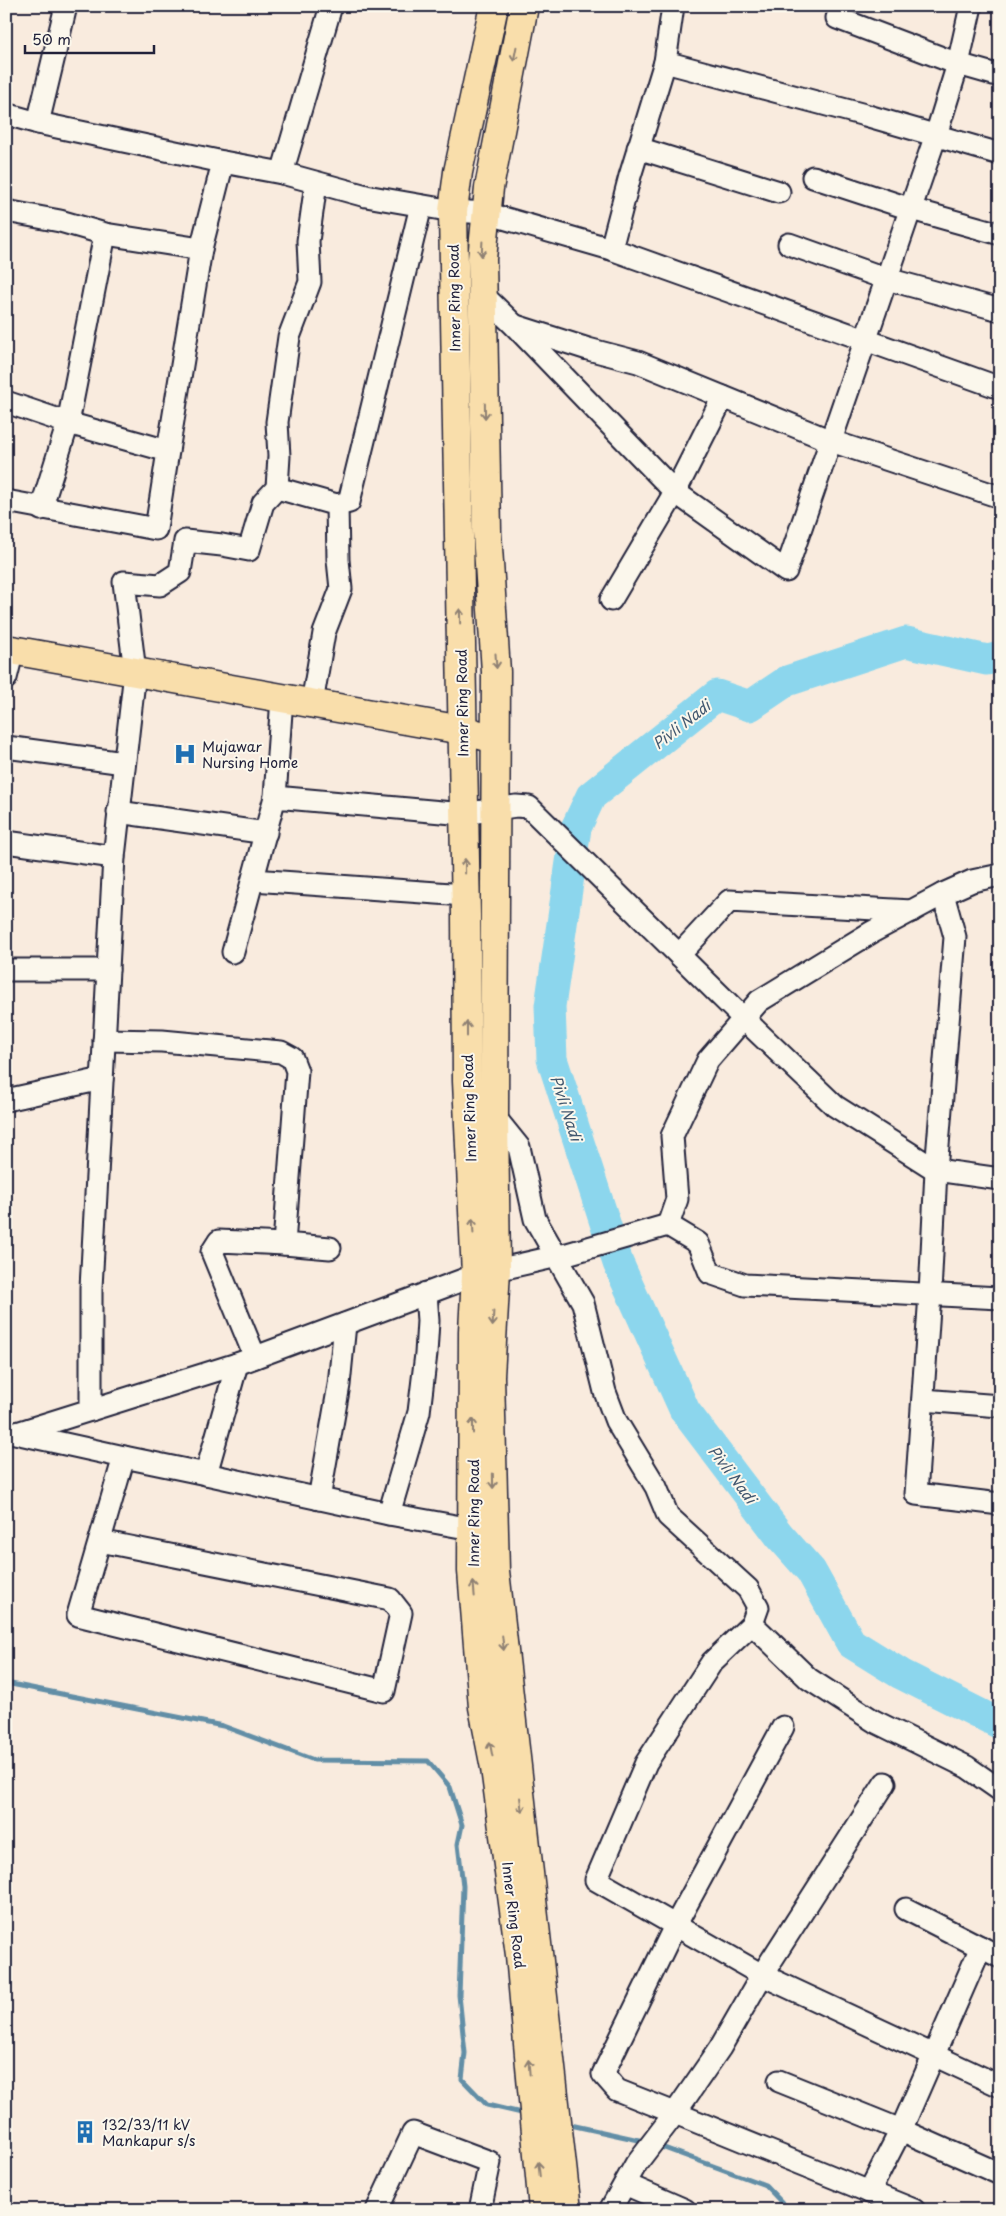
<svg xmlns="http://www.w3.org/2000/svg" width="1006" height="2216" font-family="'Playpen Sans',sans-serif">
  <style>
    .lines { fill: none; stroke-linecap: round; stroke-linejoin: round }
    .stream { stroke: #628ea6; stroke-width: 5 }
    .river { stroke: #8cd6ed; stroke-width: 31 }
    .minor-casing { stroke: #22223b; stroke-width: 25 }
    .major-casing { stroke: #22223b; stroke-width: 31 }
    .highway-casing { stroke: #22223b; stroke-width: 31 }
    .minor { stroke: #fbf7ec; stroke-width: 21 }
    .major { stroke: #f9deab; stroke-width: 28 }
    .highway { stroke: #f9deab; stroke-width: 28 }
    .oneway { stroke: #8e8073 }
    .labels { text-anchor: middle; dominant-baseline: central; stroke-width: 4; stroke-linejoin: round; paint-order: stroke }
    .street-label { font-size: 14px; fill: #22223b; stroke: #fbf7ec }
    .poi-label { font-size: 14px; fill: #22223b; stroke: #fbf7ec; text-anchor: start }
    .water-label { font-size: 15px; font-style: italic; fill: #425870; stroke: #fbf7ec }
  </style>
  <rect width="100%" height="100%" fill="#f9ebde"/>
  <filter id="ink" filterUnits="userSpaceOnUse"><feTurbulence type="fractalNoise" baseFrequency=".02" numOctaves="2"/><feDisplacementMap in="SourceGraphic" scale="10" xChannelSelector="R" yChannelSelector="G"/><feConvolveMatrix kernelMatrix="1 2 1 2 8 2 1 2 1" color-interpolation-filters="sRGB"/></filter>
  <g filter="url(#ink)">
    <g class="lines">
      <g class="stream">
        <path d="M 6,1683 L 223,1726 L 314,1760 L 428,1761 L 450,1787 L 462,1825 L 458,1844 L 463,1886 L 459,1995 L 465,2053 L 462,2079 L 487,2105 L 526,2114"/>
        <path d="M 566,2124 L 648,2142"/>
        <path d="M 656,2145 L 765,2185 L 789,2210"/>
      </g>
      <path class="river" d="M 1000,657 L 987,660 L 906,642 L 787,681 L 750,706 L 717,695 L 591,796 L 576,828 L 550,1006 L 552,1059 L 618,1263 L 685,1411 L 779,1535 L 811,1571 L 851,1643 L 901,1674 L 1000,1724"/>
      <defs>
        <g id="minor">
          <path d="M 837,18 L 958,64 L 1000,76"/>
          <path d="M 665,62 L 865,115 L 1000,154"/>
          <path d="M 6,114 L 38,123 L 66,6"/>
          <path d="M 38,123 L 223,162 L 201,249"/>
          <path d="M 638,148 L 779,192"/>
          <path d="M 223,162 L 282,173 L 366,196 L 453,211 L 486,213 L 611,249 L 1000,388"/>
          <path d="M 282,173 L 331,6"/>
          <path d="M 813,177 L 911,209 L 1000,234"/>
          <path d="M 6,211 L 60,221 L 105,234 L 68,423 L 41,509"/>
          <path d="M 105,234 L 201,249 L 168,451"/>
          <path d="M 789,244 L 887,279 L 1000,310"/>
          <path d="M 611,249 L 630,176 L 665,62 L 673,6"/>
          <path d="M 483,295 L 514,325 L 675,492 L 786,571 L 936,135 L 958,64 L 971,6"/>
          <path d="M 516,326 L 588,349 L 638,362 L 831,441 L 1000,497"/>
          <path d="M 6,402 L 68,423 L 168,451 L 156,529 L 6,501"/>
          <path d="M 337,505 L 349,502 L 421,206"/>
          <path d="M 611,600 L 675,492 L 723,397"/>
          <path d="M 6,678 L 13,650"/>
          <path d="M 312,703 L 324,633 L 341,589 L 338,560 L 337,505 L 277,488 L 279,456 L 277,422 L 289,337 L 310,282 L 308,241 L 316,183"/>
          <path d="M 6,747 L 124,763"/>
          <path d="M 275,797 L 282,698"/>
          <path d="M 118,812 L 266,833"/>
          <path d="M 6,842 L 114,857"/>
          <path d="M 253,880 L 465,895"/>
          <path d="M 943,894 L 955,937 L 936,1170 L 930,1294 L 916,1494 L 1000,1504"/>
          <path d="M 233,952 L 275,797 L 464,814 L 516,806 L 529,807 L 744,1019 L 835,1106 L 936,1170 L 1000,1179"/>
          <path d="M 679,955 L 729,901 L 912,911"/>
          <path d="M 6,970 L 108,970"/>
          <path d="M 104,1040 L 162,1041 L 281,1052 L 292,1058 L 297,1071 L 284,1244 L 330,1248"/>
          <path d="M 6,1100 L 102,1079"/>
          <path d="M 494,1116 L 519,1147 L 535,1219 L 583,1303 L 605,1392 L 616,1421 L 656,1487 L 668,1516 L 748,1589 L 758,1607 L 752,1624 L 712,1662 L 646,1763 L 596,1880 L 762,1975 L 1000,2086"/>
          <path d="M 668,1225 L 677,1199 L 672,1136 L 708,1060 L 759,1001 L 872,932 L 943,894 L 972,881 L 1000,875"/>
          <path d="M 496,1270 L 567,1254 L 668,1225 L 698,1243 L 710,1273 L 745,1285 L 1000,1298"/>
          <path d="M 255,1357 L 212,1252 L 219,1241 L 284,1244"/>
          <path d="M 923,1400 L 1000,1406"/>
          <path d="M 91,1410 L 91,1288 L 114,857 L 135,672 L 124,582 L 160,585 L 180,572 L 185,541 L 222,545 L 249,550 L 263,503 L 277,488"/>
          <path d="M 6,1431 L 124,1457 L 78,1615 L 384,1691 L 401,1613 L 390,1599 L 100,1541"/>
          <path d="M 17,1433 L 237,1364 L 476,1275"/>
          <path d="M 124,1457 L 206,1474 L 237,1364"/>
          <path d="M 206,1474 L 389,1514 L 472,1529 L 487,1529"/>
          <path d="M 319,1499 L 339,1385 L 345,1324"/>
          <path d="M 389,1514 L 419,1412 L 426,1354 L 428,1321 L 426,1293"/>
          <path d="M 752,1624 L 809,1679 L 874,1721 L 967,1767 L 1000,1790"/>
          <path d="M 885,1783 L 762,1975 L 720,2048 L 675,2113 L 914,2210"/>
          <path d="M 906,1909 L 1000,1957"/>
          <path d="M 779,2081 L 901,2130 L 1000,2174"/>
          <path d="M 625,2184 L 685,2210"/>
          <path d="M 869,2192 L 901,2130 L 981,1947"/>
          <path d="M 377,2210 L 413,2133 L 490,2162 L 480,2210"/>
          <path d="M 610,2210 L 636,2164 L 675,2113 L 617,2090 L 603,2074 L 675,1926 L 783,1727"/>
        </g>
        <path id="major" d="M 6,649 L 462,730 L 495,739"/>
        <g id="highway">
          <path d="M 494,6 L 458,172 L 453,211 L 466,915 L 467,1081 L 476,1275 L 473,1331 L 472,1571 L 483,1707 L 495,1768 L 520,1955 L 543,2210"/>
          <path d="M 524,6 L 489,188 L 482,259 L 487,532 L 496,672 L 494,1116 L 496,1270 L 490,1376 L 495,1571 L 567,2210"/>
        </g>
      </defs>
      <use href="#minor" class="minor-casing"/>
      <use href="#major" class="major-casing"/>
      <use href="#highway" class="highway-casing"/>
      <use href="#minor" class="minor"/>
      <use href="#major" class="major"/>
      <use href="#highway" class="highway"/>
    </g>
    <defs><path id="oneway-shaft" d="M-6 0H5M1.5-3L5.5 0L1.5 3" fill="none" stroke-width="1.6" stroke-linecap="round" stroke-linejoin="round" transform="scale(1.25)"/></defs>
    <g class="oneway">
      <use href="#oneway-shaft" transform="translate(515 54) rotate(101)"/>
      <use href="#oneway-shaft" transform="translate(482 249) rotate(93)"/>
      <use href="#oneway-shaft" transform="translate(485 411) rotate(89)"/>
      <use href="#oneway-shaft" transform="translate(460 616) rotate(-91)"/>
      <use href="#oneway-shaft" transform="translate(496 661) rotate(86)"/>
      <use href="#oneway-shaft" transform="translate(465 866) rotate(-91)"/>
      <use href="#oneway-shaft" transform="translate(467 1029) rotate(-90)"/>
      <use href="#oneway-shaft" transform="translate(473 1226) rotate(-93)"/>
      <use href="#oneway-shaft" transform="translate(493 1319) rotate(93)"/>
      <use href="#oneway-shaft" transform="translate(473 1426) rotate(-90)"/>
      <use href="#oneway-shaft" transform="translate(493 1481) rotate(89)"/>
      <use href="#oneway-shaft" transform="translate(474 1589) rotate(-95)"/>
      <use href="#oneway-shaft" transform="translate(503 1643) rotate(84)"/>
      <use href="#oneway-shaft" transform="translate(491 1749) rotate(-101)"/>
      <use href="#oneway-shaft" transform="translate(521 1805) rotate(83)"/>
      <use href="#oneway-shaft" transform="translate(529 2067) rotate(-95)"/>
      <use href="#oneway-shaft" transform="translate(539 2169) rotate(-96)"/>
    </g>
  </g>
  <defs>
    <symbol id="hospital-bare" viewBox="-9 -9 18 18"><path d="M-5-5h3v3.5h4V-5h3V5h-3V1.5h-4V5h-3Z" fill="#1f6fb2" stroke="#fbf7ec" stroke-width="2.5" paint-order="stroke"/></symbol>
    <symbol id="building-bare" viewBox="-9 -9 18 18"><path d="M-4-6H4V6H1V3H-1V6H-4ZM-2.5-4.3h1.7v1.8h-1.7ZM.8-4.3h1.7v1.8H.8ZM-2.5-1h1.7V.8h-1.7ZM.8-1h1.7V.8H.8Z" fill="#1f6fb2" stroke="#fbf7ec" stroke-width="2.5" paint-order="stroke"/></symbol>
  </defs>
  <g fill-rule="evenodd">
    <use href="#hospital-bare" x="169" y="738" width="32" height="32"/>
    <use href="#building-bare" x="69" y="2116" width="32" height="32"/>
  </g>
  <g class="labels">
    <g class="street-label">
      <text transform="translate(454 298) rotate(-91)">Inner Ring Road</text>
      <text transform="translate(462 703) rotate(-91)">Inner Ring Road</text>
      <text transform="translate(469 1108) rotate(-92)">Inner Ring Road</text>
      <text transform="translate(473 1513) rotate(-90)">Inner Ring Road</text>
      <text transform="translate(514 1915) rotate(83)">Inner Ring Road</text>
    </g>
    <g class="poi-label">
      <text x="202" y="746">Mujawar<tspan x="202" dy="16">Nursing Home</tspan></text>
      <text x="102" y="2124">132/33/11 kV<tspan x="102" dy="16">Mankapur s/s</tspan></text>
    </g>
    <g class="water-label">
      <text transform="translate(681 724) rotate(-38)">Pivli Nadi</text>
      <text transform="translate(567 1108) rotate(72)">Pivli Nadi</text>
      <text transform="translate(733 1474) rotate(53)">Pivli Nadi</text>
    </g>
  </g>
  <rect width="1006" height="2216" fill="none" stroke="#fbf7ec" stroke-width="25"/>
  <rect x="12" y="12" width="981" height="2191" fill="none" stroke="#22223b" stroke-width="2" filter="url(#ink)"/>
  <path d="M25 45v8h129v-8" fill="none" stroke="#22223b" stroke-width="2.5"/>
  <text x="32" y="45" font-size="15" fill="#22223b" stroke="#fbf7ec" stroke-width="4" paint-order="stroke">50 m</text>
</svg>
